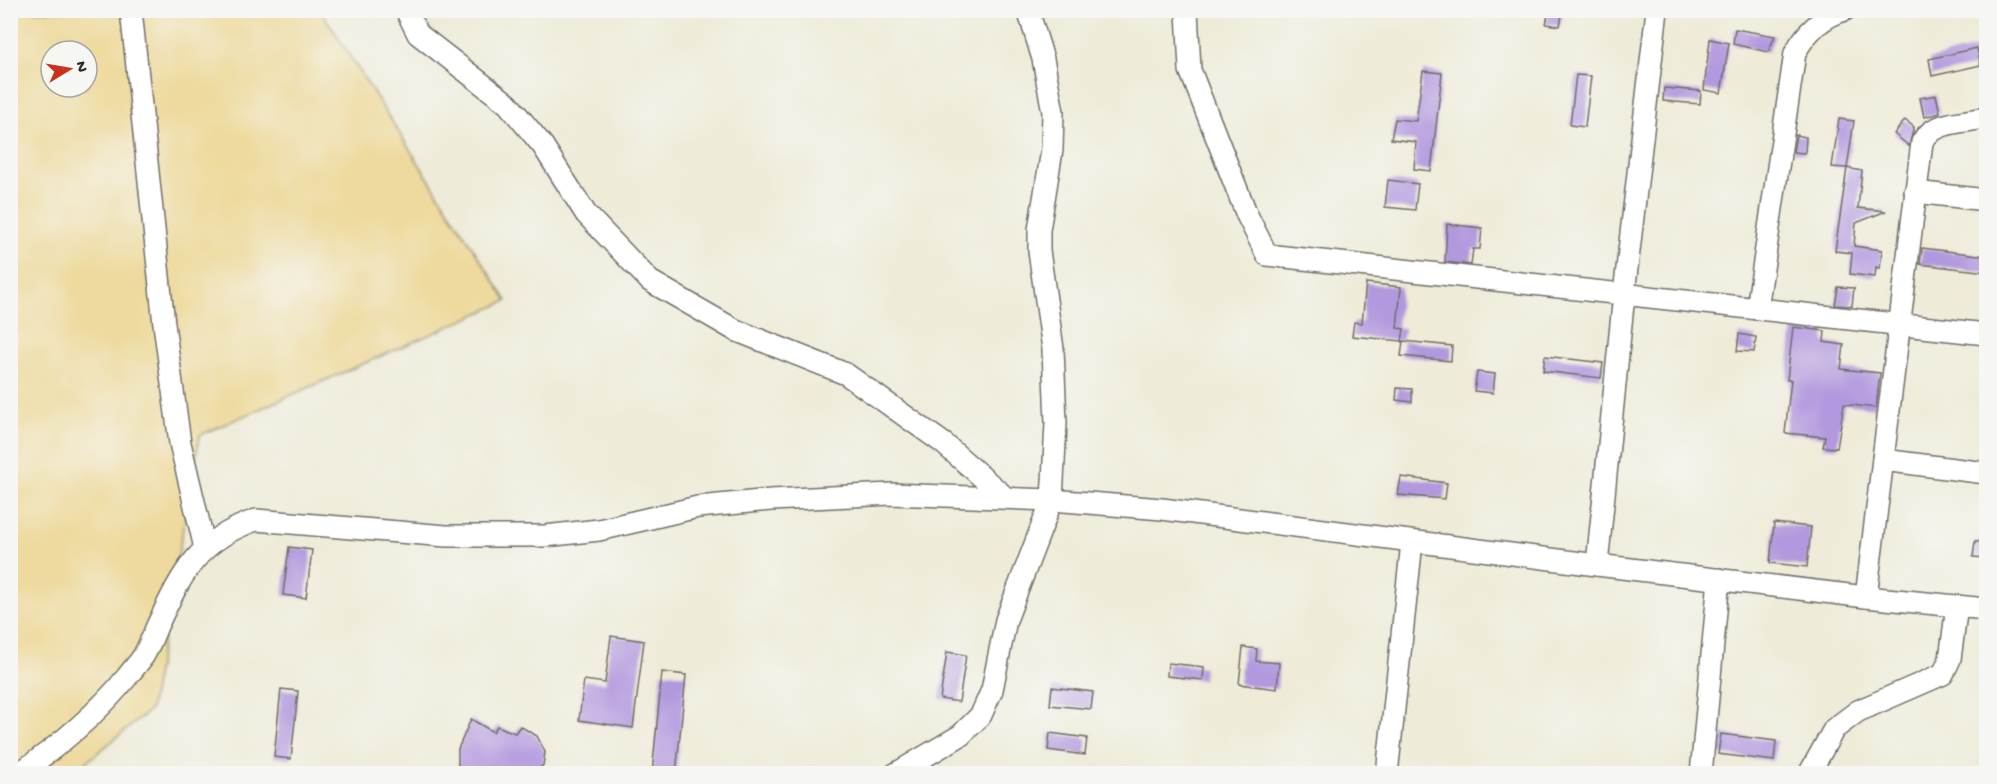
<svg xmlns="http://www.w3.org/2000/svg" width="1997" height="784" font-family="'Gochi Hand',sans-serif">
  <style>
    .sand { fill: #eeda9e; stroke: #8c8264; stroke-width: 1.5; fill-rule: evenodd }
    .building { fill: #b298de }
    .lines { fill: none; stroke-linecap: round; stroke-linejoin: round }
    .minor-casing { stroke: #6f6e68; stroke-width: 24 }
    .minor { stroke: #fff; stroke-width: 21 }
  </style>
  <rect width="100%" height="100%" fill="#f6f6f2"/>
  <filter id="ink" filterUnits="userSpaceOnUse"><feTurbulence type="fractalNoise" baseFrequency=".0167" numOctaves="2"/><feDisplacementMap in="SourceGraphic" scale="12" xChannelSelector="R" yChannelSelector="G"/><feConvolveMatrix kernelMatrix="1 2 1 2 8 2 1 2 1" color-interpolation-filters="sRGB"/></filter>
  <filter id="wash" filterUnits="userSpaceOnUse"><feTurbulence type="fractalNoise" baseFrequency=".008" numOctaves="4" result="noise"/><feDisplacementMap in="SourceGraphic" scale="24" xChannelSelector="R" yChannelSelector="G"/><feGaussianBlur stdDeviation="1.35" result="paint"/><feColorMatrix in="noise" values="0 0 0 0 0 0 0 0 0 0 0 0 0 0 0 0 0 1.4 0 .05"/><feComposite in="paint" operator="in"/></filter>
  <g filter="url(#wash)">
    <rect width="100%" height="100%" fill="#eeebd8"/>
    <path class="sand" d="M 10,11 L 321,11 L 507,301 L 200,435 L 150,710 L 73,773 L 11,773 ZM 51,51 L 87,51 L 87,87 L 51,87 Z"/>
    <g id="blocks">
      <g class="building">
        <path d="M 1549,10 L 1563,10 L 1560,26 L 1546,24 Z"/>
        <path d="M 1735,29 L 1775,36 L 1768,52 L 1733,44 Z"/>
        <path d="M 1710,39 L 1729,43 L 1721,93 L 1704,90 Z"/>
        <path d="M 1977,48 L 1981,65 L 1932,76 L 1929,59 Z"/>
        <path d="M 1423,71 L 1442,73 L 1431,171 L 1414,169 L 1416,142 L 1391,139 L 1395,119 L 1416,121 Z"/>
        <path d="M 1576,75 L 1591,76 L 1585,127 L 1570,125 Z"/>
        <path d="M 1664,88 L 1701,91 L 1700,104 L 1663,101 Z"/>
        <path d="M 1936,95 L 1940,113 L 1924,117 L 1920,98 Z"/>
        <path d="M 1839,119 L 1854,121 L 1847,168 L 1832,167 Z"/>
        <path d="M 1905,120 L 1914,127 L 1909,146 L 1894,134 Z"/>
        <path d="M 1796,135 L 1806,137 L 1805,153 L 1793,152 Z"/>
        <path d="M 1847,168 L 1862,171 L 1858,208 L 1886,211 L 1856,223 L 1854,246 L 1882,250 L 1880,268 L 1876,267 L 1875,277 L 1850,274 L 1852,253 L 1835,251 Z"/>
        <path d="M 1388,180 L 1418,184 L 1415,210 L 1385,207 Z"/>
        <path d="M 1447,224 L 1482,228 L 1480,249 L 1473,249 L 1471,265 L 1445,262 Z"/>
        <path d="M 1922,248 L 1986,256 L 1986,272 L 1920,264 Z"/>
        <path d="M 1366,283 L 1401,287 L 1397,328 L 1404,329 L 1402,341 L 1352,336 L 1354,322 L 1362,323 Z"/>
        <path d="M 1838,287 L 1854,288 L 1852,306 L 1835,305 Z"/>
        <path d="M 1793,327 L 1825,331 L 1824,342 L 1844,345 L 1841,369 L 1880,373 L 1876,408 L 1844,404 L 1837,448 L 1823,447 L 1825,437 L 1785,433 L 1791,380 L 1787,380 Z"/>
        <path d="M 1739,334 L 1756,337 L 1754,352 L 1737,351 Z"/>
        <path d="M 1403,341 L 1452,346 L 1451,361 L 1401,356 Z"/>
        <path d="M 1545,356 L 1603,363 L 1601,378 L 1543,371 Z"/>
        <path d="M 1477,372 L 1495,374 L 1493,393 L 1474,391 Z"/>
        <path d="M 1397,388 L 1412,389 L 1412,402 L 1396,400 Z"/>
        <path d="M 1401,477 L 1447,483 L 1445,499 L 1398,495 Z"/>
        <path d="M 1774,523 L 1811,527 L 1807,567 L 1770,563 Z"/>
        <path d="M 1975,541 L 1986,543 L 1986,558 L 1973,557 Z"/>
        <path d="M 289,547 L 312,550 L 306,598 L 283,595 Z"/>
        <path d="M 611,636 L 644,641 L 633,728 L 579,720 L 584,680 L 605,683 Z"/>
        <path d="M 1243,647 L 1257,649 L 1256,661 L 1279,663 L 1277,689 L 1239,684 Z"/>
        <path d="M 947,652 L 966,655 L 959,702 L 940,699 Z"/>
        <path d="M 1168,663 L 1204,667 L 1203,680 L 1167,676 Z"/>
        <path d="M 662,672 L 686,675 L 676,774 L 652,774 Z"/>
        <path d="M 1052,687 L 1093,692 L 1091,709 L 1050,705 Z"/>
        <path d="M 281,689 L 298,691 L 291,759 L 274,757 Z"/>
        <path d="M 471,719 L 493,732 L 497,726 L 515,733 L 520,726 L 537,736 L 545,752 L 543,765 L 533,774 L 460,774 L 458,767 L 458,749 Z"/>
        <path d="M 1050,733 L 1087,738 L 1085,755 L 1048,750 Z"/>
        <path d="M 1721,734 L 1776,741 L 1774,761 L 1718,754 Z"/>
      </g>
    </g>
  </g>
  <g filter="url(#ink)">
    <use href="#blocks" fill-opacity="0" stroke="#6f6e68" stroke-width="1.5"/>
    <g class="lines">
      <defs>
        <g id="minor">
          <path d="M 131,10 L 164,324 L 180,443 L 205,548"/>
          <path d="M 406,10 L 418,34 L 508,104 L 543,146 L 586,214 L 650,281 L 735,330 L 846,374 L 943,443 L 1006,498"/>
          <path d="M 1187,10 L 1190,70 L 1247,215 L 1267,255 L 1986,334"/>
          <path d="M 1915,192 L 1986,200"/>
          <path d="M 1757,309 L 1795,53 C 1806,32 1821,17 1845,10"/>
          <path d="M 1883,460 L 1986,473"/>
          <path d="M 1597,565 L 1624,294 L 1657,10"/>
          <path d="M 1866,597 L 1922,142 C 1933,121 1965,122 1986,118"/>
          <path d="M 18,774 C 59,746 96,715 127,677 C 132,670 139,663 144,655 C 149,646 153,636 157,626 C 182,574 197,540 256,520 L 446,536 L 545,536 L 599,530 L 698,507 L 771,500 L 891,494 L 1052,500 L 1162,509 L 1597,565 L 1866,597 L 1986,609"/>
          <path d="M 895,774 L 961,735 L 981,715 L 992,690 L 1006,620 L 1052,500 L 1056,423 L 1053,349 L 1039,251 L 1039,230 L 1052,150 L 1053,112 L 1043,59 L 1028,10"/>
          <path d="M 1387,774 L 1412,542"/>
          <path d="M 1701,774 L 1719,579"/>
          <path d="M 1809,774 L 1834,729 L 1858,711 L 1943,674 L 1950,659 L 1957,606"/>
        </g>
      </defs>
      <use href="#minor" class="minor-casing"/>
      <use href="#minor" class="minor"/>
    </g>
  </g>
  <rect width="1997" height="784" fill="none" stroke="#f6f6f2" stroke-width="36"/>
  <g transform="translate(69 69) rotate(79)"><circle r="28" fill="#f6f6f2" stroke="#a5a5a2" stroke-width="1.5"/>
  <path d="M0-4.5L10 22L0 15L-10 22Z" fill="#c8321e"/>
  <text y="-9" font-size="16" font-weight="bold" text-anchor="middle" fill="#2b2b2b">N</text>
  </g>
</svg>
